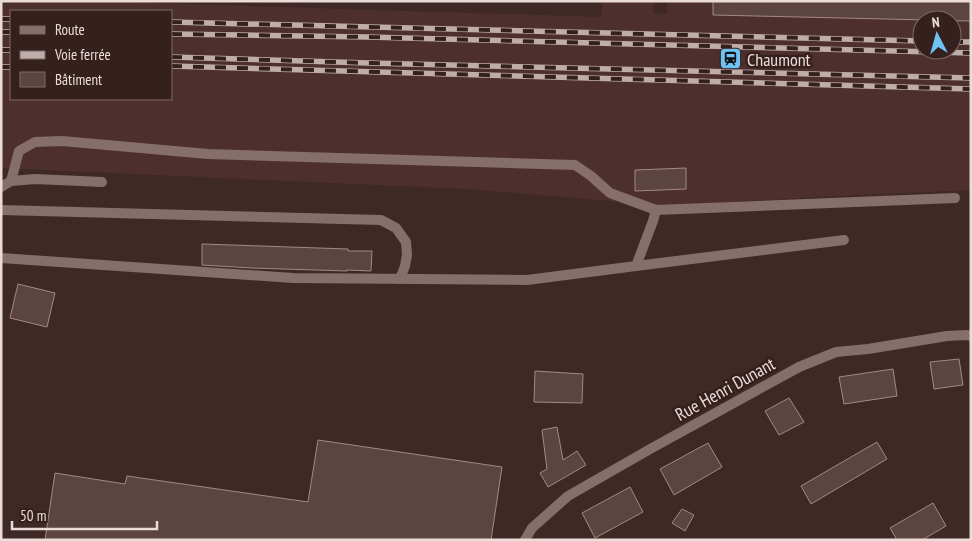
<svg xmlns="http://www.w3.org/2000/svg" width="972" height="541" font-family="'PT Sans Narrow',sans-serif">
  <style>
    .built { fill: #4d302e; fill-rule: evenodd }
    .building { fill: #5b4441; stroke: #a48985 }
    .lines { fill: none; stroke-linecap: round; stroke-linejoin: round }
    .service { stroke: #866e6b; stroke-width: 10 }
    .minor { stroke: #866e6b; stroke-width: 10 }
    .rail-casing { stroke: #beadab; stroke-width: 5.5 }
    .rail { stroke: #35201d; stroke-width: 4; stroke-dasharray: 11; stroke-linecap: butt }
    .labels { text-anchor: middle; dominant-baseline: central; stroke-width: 5; stroke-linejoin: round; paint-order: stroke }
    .poi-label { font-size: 18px; fill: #ebdcda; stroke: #35201d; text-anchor: start }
    .street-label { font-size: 18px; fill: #ebdcda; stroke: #35201d }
  </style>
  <rect width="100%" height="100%" fill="#3f2927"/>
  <path class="built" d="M 1,1 L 88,1 L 602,17 L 602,1 L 654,1 L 653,13 L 667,14 L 667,1 L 971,1 L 971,190 L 835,196 L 670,206 L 468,189 L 1,168 ZM 11,11 L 171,11 L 171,99 L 11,99 ZM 922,20 L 952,20 L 952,50 L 922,50 Z"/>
  <g class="building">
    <path d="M 713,1 L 971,1 L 971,21 L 713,15 Z"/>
    <path d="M 686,168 L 686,189 L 635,191 L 635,170 Z"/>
    <path d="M 202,244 L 348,249 L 348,251 L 372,251 L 371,271 L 347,270 L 347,271 L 251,268 L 202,265 Z"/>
    <path d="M 18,284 L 55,293 L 47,327 L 10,318 Z"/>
    <path d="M 959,359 L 963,385 L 934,389 L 930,362 Z"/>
    <path d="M 893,369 L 897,396 L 844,404 L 839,377 Z"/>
    <path d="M 535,371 L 583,374 L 582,403 L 534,402 Z"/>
    <path d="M 789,398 L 804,422 L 779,435 L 765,411 Z"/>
    <path d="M 557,427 L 563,460 L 577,451 L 586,465 L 548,487 L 540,473 L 547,469 L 542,430 Z"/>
    <path d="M 318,440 L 502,467 L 491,540 L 45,540 L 55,473 L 125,484 L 127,476 L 308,502 Z"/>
    <path d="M 877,442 L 887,459 L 811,504 L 801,486 Z"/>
    <path d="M 708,443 L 722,467 L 674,495 L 660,469 Z"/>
    <path d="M 630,487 L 643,512 L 595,538 L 582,513 Z"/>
    <path d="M 933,503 L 946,526 L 922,540 L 897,540 L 890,528 Z"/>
    <path d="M 682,509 L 694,515 L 685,531 L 672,523 Z"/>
  </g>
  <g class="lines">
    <g class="service">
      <path d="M 11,181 L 19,151 L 35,142 L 62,141 L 208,154 L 575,165 L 591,176 L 610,193 L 656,210 L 955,198"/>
      <path d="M 1,187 L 11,181 L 35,179 L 102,182"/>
      <path d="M 1,210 L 381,220 L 396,228 L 406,242 L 407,255 L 405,266 L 400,279"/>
      <path d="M 1,258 L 293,278 L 527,280 L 636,266 L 653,221 L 656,210"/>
      <path d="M 636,266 L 844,240"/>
    </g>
    <path class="minor" d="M 525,540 L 532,528 L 568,496 L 652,448 L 799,367 L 836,352 L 868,349 L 947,336 L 967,335 L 971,336"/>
    <defs>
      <g id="rail">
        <path d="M 1,19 L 11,19"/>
        <path d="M 171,22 L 922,41"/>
        <path d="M 1,32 L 11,32"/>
        <path d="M 171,34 L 367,37 L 971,53"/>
        <path d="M 952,42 L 971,42"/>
        <path d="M 1,50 L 11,50"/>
        <path d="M 171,57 L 368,63 L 971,78"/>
        <path d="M 171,66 L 971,89"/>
        <path d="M 1,67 L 11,67"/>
      </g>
    </defs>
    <use href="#rail" class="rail-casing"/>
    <use href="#rail" class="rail"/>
  </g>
  <defs>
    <symbol id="station-square" viewBox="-11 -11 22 22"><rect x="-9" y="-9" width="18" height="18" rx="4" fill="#6fc2f4" stroke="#35201d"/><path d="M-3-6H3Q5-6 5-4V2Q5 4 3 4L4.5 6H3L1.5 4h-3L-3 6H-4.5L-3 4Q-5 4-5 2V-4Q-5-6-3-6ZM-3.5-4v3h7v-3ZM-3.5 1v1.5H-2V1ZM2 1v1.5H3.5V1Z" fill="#111"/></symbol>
  </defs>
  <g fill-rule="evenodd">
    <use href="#station-square" x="718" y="46" width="25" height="25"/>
  </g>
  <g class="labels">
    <g class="poi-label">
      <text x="747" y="59">Chaumont</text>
    </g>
    <g class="street-label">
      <text transform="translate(725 389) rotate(-29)">Rue Henri Dunant</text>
    </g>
  </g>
  <rect width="972" height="541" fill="none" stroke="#ebdcda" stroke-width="5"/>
  <rect x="10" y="10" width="162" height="90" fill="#35201d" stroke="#7e6b69"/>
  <rect x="20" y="26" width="25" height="8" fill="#866e6b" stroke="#7e6b69"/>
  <text x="55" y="35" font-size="15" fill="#ebdcda">Route</text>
  <rect x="20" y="51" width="25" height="8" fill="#beadab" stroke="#7e6b69"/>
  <text x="55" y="60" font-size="15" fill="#ebdcda">Voie ferrée</text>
  <rect x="20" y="72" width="25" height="15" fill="#5b4441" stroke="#7e6b69"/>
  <text x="55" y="85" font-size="15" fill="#ebdcda">Bâtiment</text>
  <g transform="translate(937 35) rotate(354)"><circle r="24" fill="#35201d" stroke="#7e6b69"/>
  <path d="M0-4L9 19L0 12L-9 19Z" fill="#6fc2f4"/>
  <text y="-8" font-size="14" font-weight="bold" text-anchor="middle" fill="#ebdcda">N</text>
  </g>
  <path d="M12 521v8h145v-8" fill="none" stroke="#ebdcda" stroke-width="2.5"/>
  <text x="20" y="521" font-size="15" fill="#ebdcda" stroke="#35201d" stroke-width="4" paint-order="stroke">50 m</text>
</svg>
